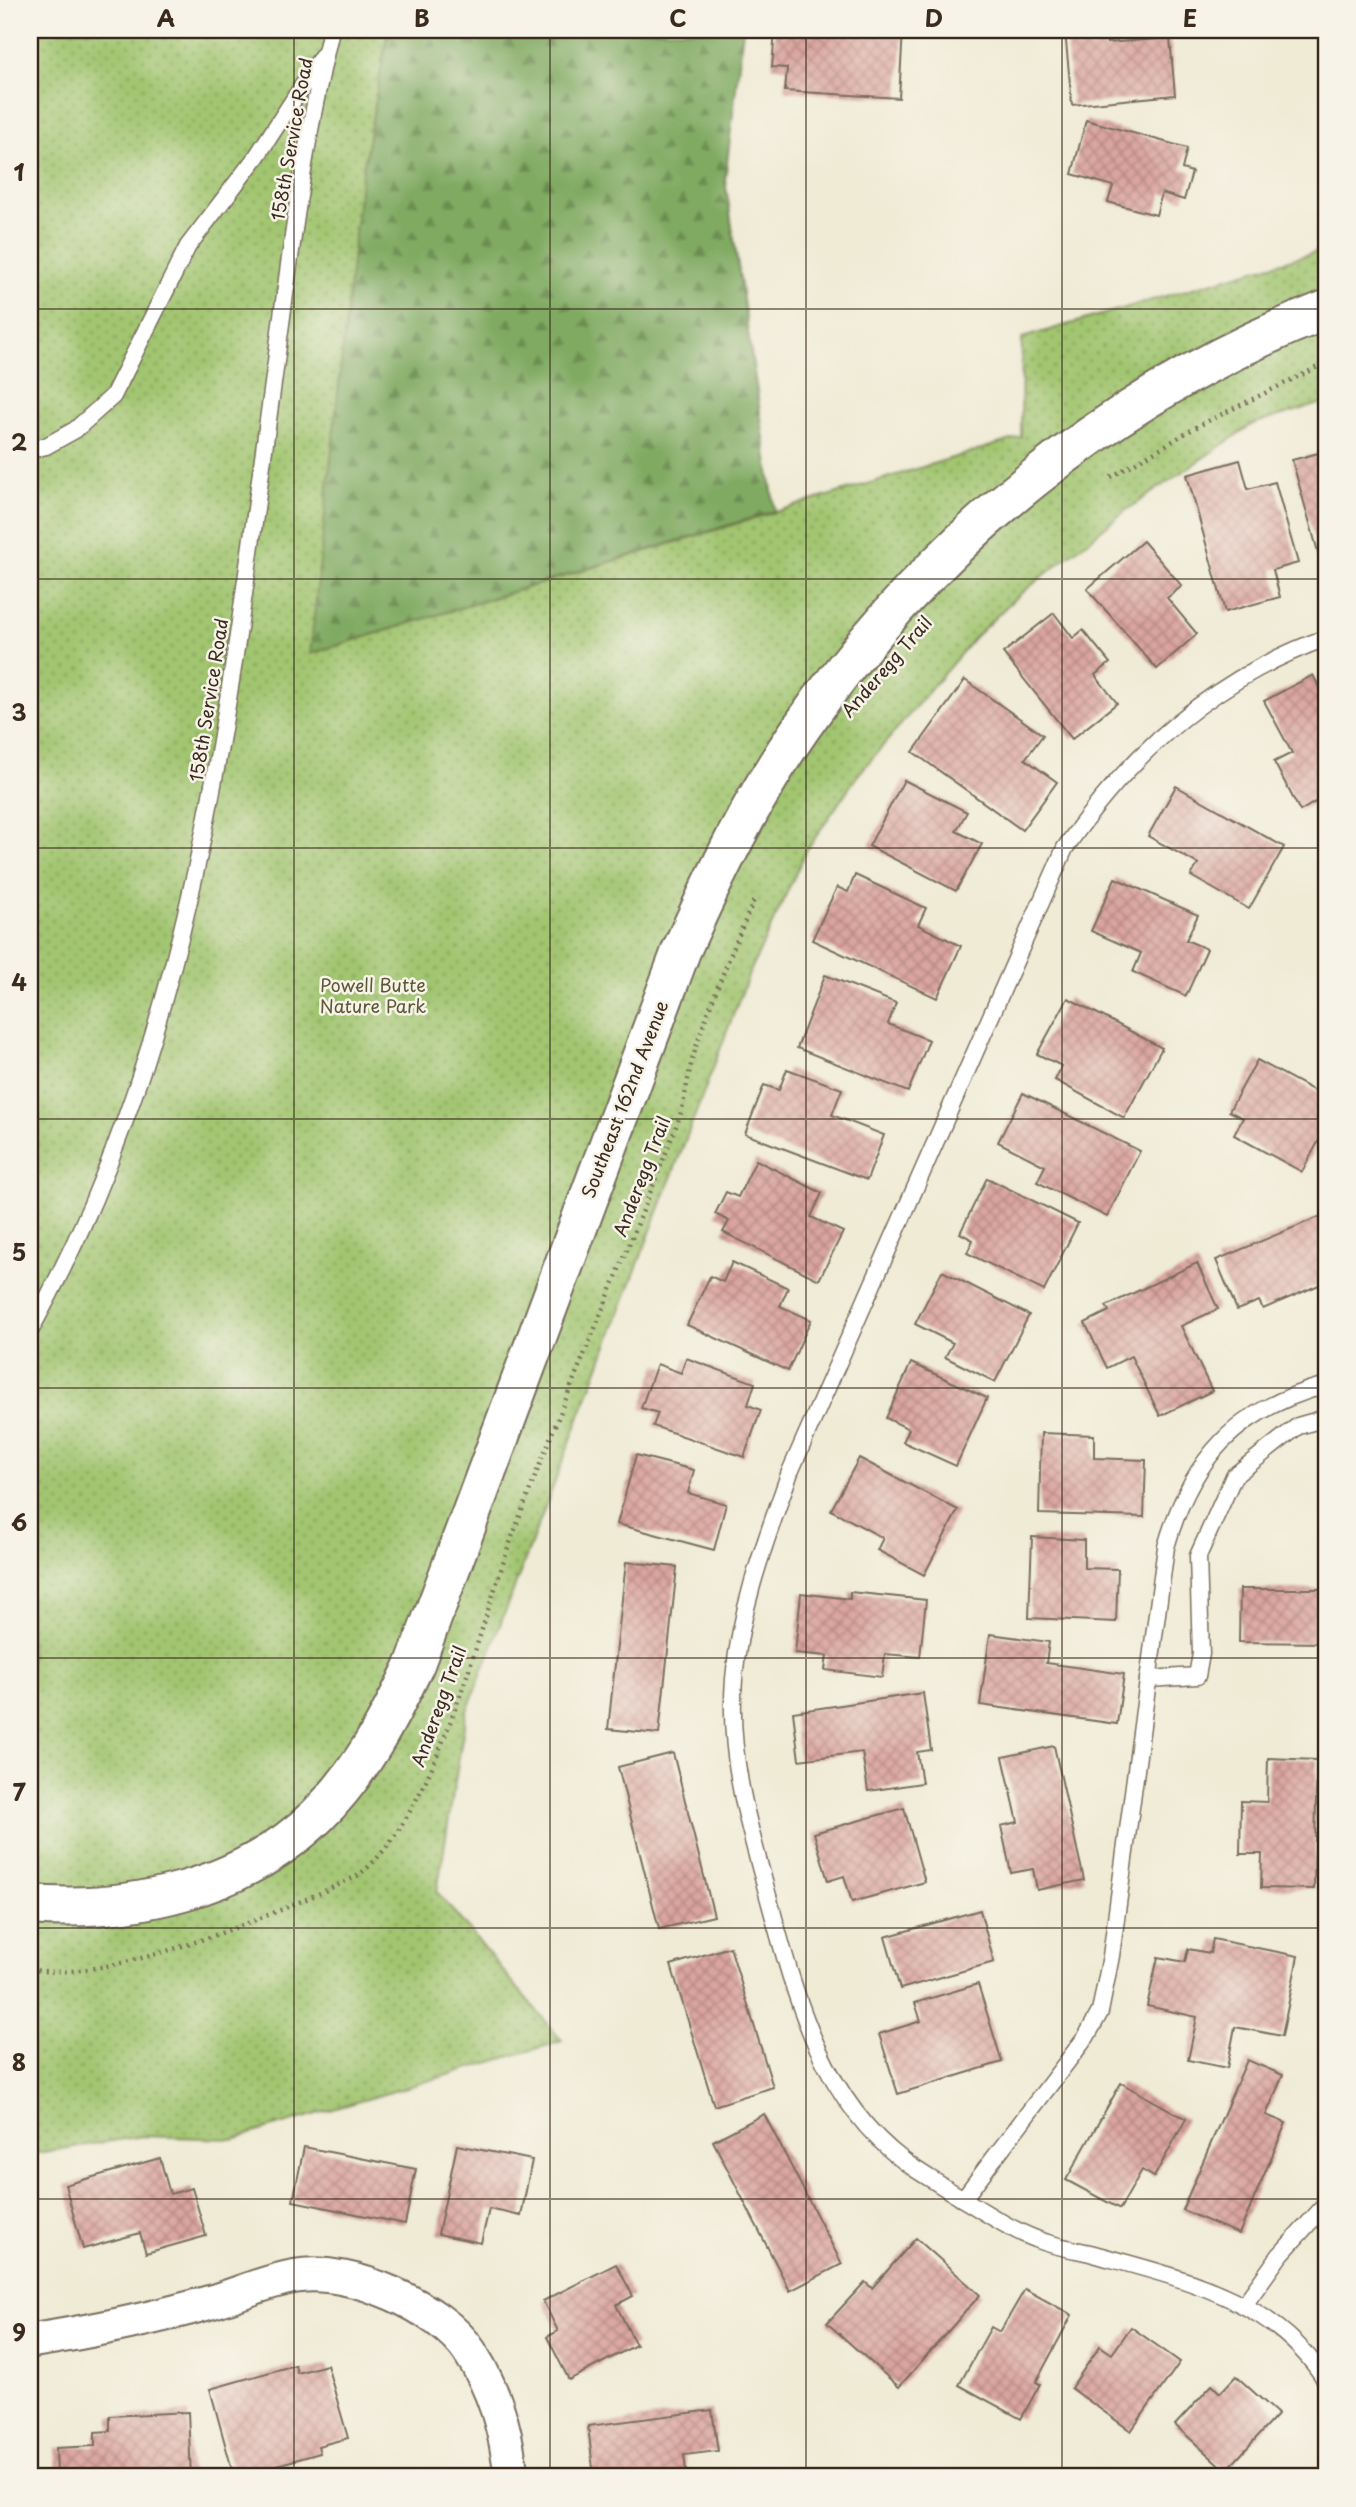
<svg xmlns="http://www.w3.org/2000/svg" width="1356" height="2507" font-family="'Playpen Sans',sans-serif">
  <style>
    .forest { fill: url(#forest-firs); stroke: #5e6a40; stroke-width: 2 }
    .park { fill: url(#park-dots); stroke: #6e7846; stroke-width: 2 }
    .building { fill: url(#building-cross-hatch) }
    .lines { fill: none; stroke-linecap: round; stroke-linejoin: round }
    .lane-casing { stroke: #7a6e5e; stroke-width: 19 }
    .street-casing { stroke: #7a6e5e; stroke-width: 37 }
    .secondary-casing { stroke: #7a6e5e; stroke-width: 42 }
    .path { stroke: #7a6e5e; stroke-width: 4.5; stroke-dasharray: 2 5; stroke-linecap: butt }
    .lane { stroke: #fff; stroke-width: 16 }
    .street { stroke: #fff; stroke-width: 33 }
    .secondary { stroke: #fff; stroke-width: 38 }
    .grid { fill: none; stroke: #3b2a1e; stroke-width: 2; stroke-opacity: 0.55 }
    .labels { text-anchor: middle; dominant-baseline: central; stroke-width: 5; stroke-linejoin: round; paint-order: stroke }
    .street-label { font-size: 18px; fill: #3b2a1e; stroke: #f7f3e8 }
    .park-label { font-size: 18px; fill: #5a5836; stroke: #f7f3e8 }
    .neatline { fill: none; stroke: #3b2a1e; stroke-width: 2.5 }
    .grid-label { font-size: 23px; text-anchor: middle; font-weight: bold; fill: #3b2a1e }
  </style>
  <defs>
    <pattern id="forest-firs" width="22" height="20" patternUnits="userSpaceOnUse" patternTransform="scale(1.75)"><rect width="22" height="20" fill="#80aa62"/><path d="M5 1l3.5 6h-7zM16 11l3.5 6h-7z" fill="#6a8b50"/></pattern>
    <pattern id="park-dots" width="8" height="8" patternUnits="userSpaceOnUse" patternTransform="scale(1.75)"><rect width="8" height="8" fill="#a1c56f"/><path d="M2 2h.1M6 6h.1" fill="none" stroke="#84a05b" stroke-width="1.8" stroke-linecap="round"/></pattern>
    <pattern id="building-cross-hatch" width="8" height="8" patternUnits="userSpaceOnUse" patternTransform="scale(1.75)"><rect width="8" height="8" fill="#dba59f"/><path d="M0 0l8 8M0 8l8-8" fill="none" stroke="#b38781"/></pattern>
  </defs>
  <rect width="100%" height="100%" fill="#f7f3e8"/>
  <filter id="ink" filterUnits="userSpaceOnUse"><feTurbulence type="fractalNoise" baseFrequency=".0143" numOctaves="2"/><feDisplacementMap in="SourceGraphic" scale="14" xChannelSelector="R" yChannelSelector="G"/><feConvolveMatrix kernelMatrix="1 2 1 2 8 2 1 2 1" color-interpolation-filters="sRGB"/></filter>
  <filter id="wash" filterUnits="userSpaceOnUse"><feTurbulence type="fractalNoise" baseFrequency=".00686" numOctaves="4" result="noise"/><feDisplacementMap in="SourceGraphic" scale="28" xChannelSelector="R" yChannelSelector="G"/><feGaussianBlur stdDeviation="1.57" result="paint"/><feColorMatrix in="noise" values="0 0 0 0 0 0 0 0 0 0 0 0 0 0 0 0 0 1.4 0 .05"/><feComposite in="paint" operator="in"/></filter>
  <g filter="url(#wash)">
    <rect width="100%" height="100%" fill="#f0ebd5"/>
    <path class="forest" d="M 388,30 L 743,30 L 725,180 L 775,511 L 309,654 L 360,186 Z"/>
    <path class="park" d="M 30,30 L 388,30 L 360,186 L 310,654 L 1021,437 L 1022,338 L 1326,249 L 1326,402 L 1253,424 L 1125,511 L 1013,600 L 974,638 L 858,775 L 806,851 L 749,974 L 466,1714 L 437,1892 L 562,2041 L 233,2139 L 143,2136 L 30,2154 Z"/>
    <g id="blocks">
      <g class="building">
        <path d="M 775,30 L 903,30 L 899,98 L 785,91 L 787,68 L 772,67 Z"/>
        <path d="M 1081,30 L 1106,30 L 1107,43 L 1170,38 L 1175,95 L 1072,105 L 1065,31 Z"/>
        <path d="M 1086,120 L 1187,148 L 1182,169 L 1192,172 L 1184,200 L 1162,193 L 1156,215 L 1108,202 L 1113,186 L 1072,174 Z"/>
        <path d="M 1326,451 L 1326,572 L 1324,573 L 1292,460 Z"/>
        <path d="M 1240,460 L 1248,489 L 1275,482 L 1298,563 L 1273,570 L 1280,597 L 1225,612 L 1187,475 Z"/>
        <path d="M 1143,541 L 1182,586 L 1167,598 L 1197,634 L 1157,669 L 1087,589 Z"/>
        <path d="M 1054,613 L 1073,638 L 1083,630 L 1110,663 L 1095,675 L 1117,703 L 1072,739 L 1003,653 Z"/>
        <path d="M 1313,675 L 1326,701 L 1326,818 L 1317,801 L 1300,811 L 1274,762 L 1292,753 L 1264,701 Z"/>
        <path d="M 965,680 L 1043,735 L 1025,759 L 1057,782 L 1022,830 L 913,752 Z"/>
        <path d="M 904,780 L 967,812 L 956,831 L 982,844 L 956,891 L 869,846 Z"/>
        <path d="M 1176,786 L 1284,847 L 1249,909 L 1191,876 L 1198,864 L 1148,836 Z"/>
        <path d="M 855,875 L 926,908 L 918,925 L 961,946 L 937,998 L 812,940 L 837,887 L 848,892 Z"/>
        <path d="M 1115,878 L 1198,915 L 1186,940 L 1207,949 L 1186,996 L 1133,972 L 1141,953 L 1091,931 Z"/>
        <path d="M 825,975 L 896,1003 L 888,1024 L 929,1040 L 908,1092 L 797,1048 Z"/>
        <path d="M 1068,998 L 1162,1048 L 1124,1118 L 1055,1080 L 1062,1066 L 1037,1054 Z"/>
        <path d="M 1257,1060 L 1326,1097 L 1326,1127 L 1302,1172 L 1234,1135 L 1243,1118 L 1229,1111 Z"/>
        <path d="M 787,1069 L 842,1089 L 832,1115 L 884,1135 L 867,1180 L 745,1134 L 764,1085 L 779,1090 Z"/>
        <path d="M 1023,1093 L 1140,1151 L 1107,1217 L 1037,1182 L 1045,1166 L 998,1142 Z"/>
        <path d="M 756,1160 L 822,1193 L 811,1217 L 843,1232 L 819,1280 L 723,1232 L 729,1221 L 715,1214 L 726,1192 L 738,1197 Z"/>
        <path d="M 987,1178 L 1078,1223 L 1044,1291 L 967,1253 L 973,1240 L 960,1233 Z"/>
        <path d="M 1326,1214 L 1326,1282 L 1263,1309 L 1259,1301 L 1237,1310 L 1216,1260 Z"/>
        <path d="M 732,1262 L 788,1288 L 780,1306 L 811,1320 L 788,1371 L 687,1325 L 710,1276 L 723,1282 Z"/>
        <path d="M 1197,1263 L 1218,1309 L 1181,1326 L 1212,1391 L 1160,1416 L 1131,1356 L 1107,1368 L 1085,1323 L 1109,1311 L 1106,1306 Z"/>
        <path d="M 942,1271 L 1029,1315 L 995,1382 L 945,1357 L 953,1343 L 915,1324 Z"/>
        <path d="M 686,1358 L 755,1383 L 748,1405 L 761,1410 L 744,1457 L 653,1426 L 658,1413 L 641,1408 L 657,1364 L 681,1373 Z"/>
        <path d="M 911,1363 L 987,1398 L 956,1466 L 903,1442 L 909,1429 L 886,1418 Z"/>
        <path d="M 1041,1433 L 1094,1435 L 1094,1458 L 1146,1460 L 1144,1517 L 1039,1514 Z"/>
        <path d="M 636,1455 L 694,1470 L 688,1493 L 726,1504 L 714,1550 L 617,1524 Z"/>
        <path d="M 859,1458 L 958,1510 L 924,1575 L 877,1550 L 883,1538 L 831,1510 Z"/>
        <path d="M 1032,1537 L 1084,1540 L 1084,1568 L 1118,1569 L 1116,1622 L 1029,1618 Z"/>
        <path d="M 626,1562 L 677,1567 L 659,1734 L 608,1729 Z"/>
        <path d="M 1240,1589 L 1326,1589 L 1326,1643 L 1239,1642 Z"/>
        <path d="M 850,1592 L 926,1600 L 920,1657 L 885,1654 L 882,1677 L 825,1670 L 827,1656 L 795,1653 L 801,1593 L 850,1599 Z"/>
        <path d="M 990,1634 L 1049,1642 L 1046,1663 L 1124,1674 L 1117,1724 L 980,1705 Z"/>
        <path d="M 923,1693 L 931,1750 L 917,1752 L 922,1783 L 868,1791 L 862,1752 L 799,1760 L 793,1712 Z"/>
        <path d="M 1054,1746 L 1084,1880 L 1037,1890 L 1033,1869 L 1011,1873 L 1001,1826 L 1018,1822 L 1003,1757 Z"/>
        <path d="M 673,1753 L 714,1916 L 659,1929 L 618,1767 Z"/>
        <path d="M 1268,1758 L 1317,1760 L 1314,1889 L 1261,1888 L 1262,1854 L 1240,1854 L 1241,1801 L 1267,1802 Z"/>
        <path d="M 904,1808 L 925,1882 L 852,1902 L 844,1876 L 828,1881 L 814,1833 Z"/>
        <path d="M 980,1910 L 994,1962 L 900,1989 L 885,1937 Z"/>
        <path d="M 1213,1939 L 1298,1956 L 1282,2036 L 1235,2027 L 1227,2068 L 1188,2060 L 1197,2017 L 1147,2006 L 1158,1957 L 1185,1962 L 1188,1949 L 1210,1953 Z"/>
        <path d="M 730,1947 L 773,2087 L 714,2106 L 671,1965 Z"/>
        <path d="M 978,1984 L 1002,2062 L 898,2094 L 879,2034 L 921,2021 L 915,2003 Z"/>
        <path d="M 1247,2060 L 1283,2075 L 1266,2115 L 1286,2123 L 1239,2234 L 1182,2210 Z"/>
        <path d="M 1121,2083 L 1186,2119 L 1154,2177 L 1142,2170 L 1120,2209 L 1066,2180 Z"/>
        <path d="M 764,2114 L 842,2264 L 790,2291 L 713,2141 Z"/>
        <path d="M 457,2145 L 532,2160 L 521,2216 L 489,2209 L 481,2243 L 438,2234 Z"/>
        <path d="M 304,2147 L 416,2169 L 405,2224 L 293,2201 Z"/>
        <path d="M 160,2158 L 170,2194 L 192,2188 L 206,2236 L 146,2253 L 140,2233 L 83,2249 L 65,2185 Z"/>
        <path d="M 916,2238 L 980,2295 L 899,2387 L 827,2323 L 865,2282 L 872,2288 Z"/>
        <path d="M 30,2245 L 35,2270 L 30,2271 Z"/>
        <path d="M 616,2264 L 633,2296 L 616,2305 L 636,2345 L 569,2380 L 547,2337 L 558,2331 L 543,2301 Z"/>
        <path d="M 1025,2289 L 1072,2315 L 1036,2382 L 1040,2384 L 1021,2419 L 959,2385 L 991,2327 L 1000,2332 Z"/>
        <path d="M 1131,2327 L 1180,2362 L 1131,2431 L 1071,2388 L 1100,2346 L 1112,2354 Z"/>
        <path d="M 295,2365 L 297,2373 L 327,2365 L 348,2438 L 318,2446 L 320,2453 L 234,2477 L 210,2389 Z"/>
        <path d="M 1236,2376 L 1278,2414 L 1226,2471 L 1175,2425 L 1212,2385 L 1220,2393 Z"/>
        <path d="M 712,2410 L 718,2451 L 684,2455 L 687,2477 L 594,2477 L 588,2426 Z"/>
        <path d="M 188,2412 L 191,2477 L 57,2477 L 56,2448 L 95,2446 L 95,2432 L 110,2431 L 110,2416 Z"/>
      </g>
    </g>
  </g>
  <g filter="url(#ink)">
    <use href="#blocks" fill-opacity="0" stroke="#7a6e5e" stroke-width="2"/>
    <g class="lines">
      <defs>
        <g id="lane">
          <path d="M 30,450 L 46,446 L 75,430 L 113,396 L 188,246 L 257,156 L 322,56"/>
          <path d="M 1326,638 C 1216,677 1131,752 1065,848 L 790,1472 C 766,1540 740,1607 734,1679 C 728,1751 746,1817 765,1885 C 792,1983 817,2096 904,2161 C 918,2172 935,2181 950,2191 C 977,2207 1007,2228 1036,2239 C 1053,2246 1072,2249 1090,2253 C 1179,2278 1274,2297 1326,2381"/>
          <path d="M 30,1331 C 196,1031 229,702 275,369 C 290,256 304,142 331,30"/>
          <path d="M 1148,1679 L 1197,1676 L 1201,1654 L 1198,1556 L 1234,1476 L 1298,1426 L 1326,1418"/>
          <path d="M 963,2199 L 1086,2037 L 1100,2012 L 1111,1956 L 1166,1547 C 1191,1459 1236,1409 1326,1385"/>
          <path d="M 1244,2305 L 1280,2255 L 1326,2204"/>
        </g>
        <path id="street" d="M 30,2341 C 94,2331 149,2320 211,2302 C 239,2294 269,2280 297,2276 C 350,2267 441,2307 470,2352 C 494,2389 507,2434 511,2477"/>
        <path id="secondary" d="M 30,1905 C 131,1913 242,1889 317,1816 C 361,1773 389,1719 415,1664 L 681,951 C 715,875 753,797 801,728 C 930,541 1114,392 1326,310"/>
      </defs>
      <use href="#lane" class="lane-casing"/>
      <use href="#street" class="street-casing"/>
      <use href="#secondary" class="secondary-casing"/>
      <g class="path">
        <path d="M 1111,477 L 1200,425 L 1326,363"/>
        <path d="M 30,1969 C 107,1986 284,1911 357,1876 C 435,1821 480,1623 514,1532 C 565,1394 626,1259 678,1121 C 686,1100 687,1076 694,1054 C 710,1002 732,951 754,900"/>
      </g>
      <use href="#lane" class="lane"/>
      <use href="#street" class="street"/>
      <use href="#secondary" class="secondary"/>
    </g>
  </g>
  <path class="grid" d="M 294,30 L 294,2477M 550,30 L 550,2477M 806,30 L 806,2477M 1062,30 L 1062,2477M 30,309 L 1326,309M 30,579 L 1326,579M 30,848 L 1326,848M 30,1119 L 1326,1119M 30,1388 L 1326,1388M 30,1658 L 1326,1658M 30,1928 L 1326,1928M 30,2199 L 1326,2199"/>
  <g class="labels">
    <g class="street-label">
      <text transform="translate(291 139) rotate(-80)">158th Service Road</text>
      <text transform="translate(886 666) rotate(-49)">Anderegg Trail</text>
      <text transform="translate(208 700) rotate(-81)">158th Service Road</text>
      <text transform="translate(624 1099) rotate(-69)">Southeast 162nd Avenue</text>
      <text transform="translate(641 1176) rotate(-69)">Anderegg Trail</text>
      <text transform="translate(438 1706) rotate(-70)">Anderegg Trail</text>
    </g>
    <g class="park-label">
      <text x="373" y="984">Powell Butte<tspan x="373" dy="21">Nature Park</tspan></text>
    </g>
  </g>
  <rect width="1356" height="2507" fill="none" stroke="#f7f3e8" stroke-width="77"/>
  <rect x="38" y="38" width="1280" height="2430" class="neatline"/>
  <g class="grid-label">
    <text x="166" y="27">A</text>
    <text x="422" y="27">B</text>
    <text x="678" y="27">C</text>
    <text x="934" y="27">D</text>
    <text x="1190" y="27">E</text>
    <text x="19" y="181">1</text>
    <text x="19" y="451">2</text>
    <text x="19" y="721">3</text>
    <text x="19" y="991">4</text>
    <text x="19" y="1261">5</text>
    <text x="19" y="1531">6</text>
    <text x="19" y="1801">7</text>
    <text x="19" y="2071">8</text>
    <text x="19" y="2341">9</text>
  </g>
</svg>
